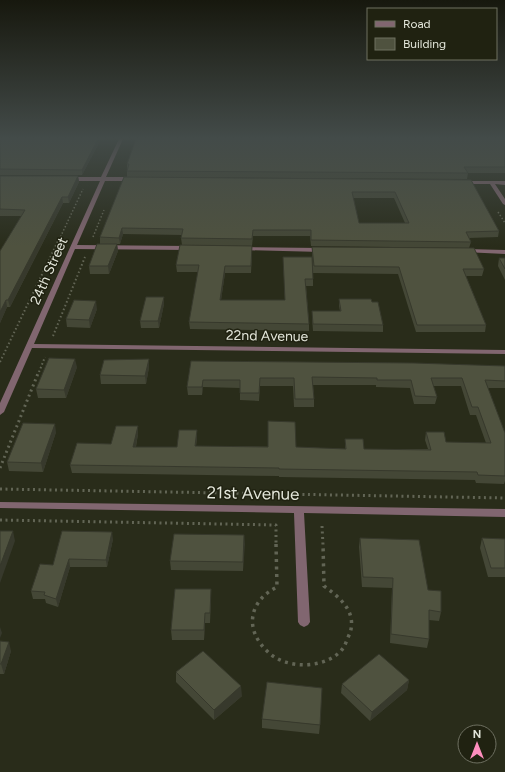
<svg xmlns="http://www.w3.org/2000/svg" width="505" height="772" font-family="Figtree,sans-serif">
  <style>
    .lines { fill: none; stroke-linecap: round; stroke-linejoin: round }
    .path-far3 { stroke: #626555; stroke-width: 1.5; stroke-dasharray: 1.5 2; stroke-linecap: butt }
    .path-far2 { stroke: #626555; stroke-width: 2; stroke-dasharray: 1.5 2.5; stroke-linecap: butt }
    .path-far1 { stroke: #626555; stroke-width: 3; stroke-dasharray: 2 3.5; stroke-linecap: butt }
    .path { stroke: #626555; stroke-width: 3.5; stroke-dasharray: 3 4.5; stroke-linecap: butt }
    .street { fill: #816670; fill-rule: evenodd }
    .wall { fill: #444736; fill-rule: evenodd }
    .shaded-wall { fill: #37392c }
    .building { fill: #4f523f; stroke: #37392c; fill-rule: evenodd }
    .labels { text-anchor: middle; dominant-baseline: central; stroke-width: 3; stroke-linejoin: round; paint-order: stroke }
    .street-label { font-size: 14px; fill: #e3e6da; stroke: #202211 }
    .near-street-label { font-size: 17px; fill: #e3e6da; stroke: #202211 }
  </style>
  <rect width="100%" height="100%" fill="#292c1a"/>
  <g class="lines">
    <g class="path-far3">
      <path d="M 498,212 L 505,223"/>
      <path d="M 93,237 L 104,210"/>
      <path d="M 59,240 L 83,189"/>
    </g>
    <g class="path-far2">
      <path d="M 53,336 L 85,257"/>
      <path d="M 0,362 L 59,239"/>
      <path d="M 39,372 L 45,357"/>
    </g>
    <g class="path-far1">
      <path d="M 0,468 L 39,371"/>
      <path d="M 0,489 L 505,498"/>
      <path d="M 0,520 L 276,525 L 276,545"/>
      <path d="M 322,526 L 323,545"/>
    </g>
    <path class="path" d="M 276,544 L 277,587 C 249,601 244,629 267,651 C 285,670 328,670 344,647 C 346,643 348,637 350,633 C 357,611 339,597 324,586 L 323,544"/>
    <g class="street">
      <path d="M 119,139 L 123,139 L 106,177 L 133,177 L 136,179 L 133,181 L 105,181 L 77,245 L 190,246 L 193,248 L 190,250 L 75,249 L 34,344 L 505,350 L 505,354 L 32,348 L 4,412 L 0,415 L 0,403 L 100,181 L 69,181 L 66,179 L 69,177 L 101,177 Z"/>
      <path d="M 461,181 L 505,181 L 505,185 L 495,184 L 505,199 L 505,205 L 503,204 L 490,184 L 463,184 L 461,183 Z"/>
      <path d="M 242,247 L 322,248 L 325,250 L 322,252 L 240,250 L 240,248 Z"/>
      <path d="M 466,249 L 505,250 L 505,254 L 464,252 L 464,250 Z"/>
      <path d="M 0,502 L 505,509 L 505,517 L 304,513 L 310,622 L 308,625 L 304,627 L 300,625 L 298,622 L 294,513 L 0,508 Z"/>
    </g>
  </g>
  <g class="wall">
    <path d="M 0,139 L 101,139 L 82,175 L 0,175 Z"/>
    <path d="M 505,139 L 505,173 L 468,173 L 467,179 L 127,177 L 127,164 Z"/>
    <path d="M 0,176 L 78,176 L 79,182 L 69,203 L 63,203 L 10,307 L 7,307 L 0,323 L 0,251 L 22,216 L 0,216 Z"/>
    <path d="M 124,177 L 471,180 L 499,231 L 498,237 L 469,238 L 471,242 L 469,248 L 311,246 L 310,236 L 253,236 L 252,246 L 182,245 L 181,238 L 182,235 L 123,234 L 120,244 L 117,244 L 118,251 L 109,274 L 90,274 L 89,266 L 100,244 L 100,237 ZM 353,198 L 394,198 L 405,223 L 359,223 Z"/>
    <path d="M 312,247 L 484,269 L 482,276 L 466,276 L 486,325 L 485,332 L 416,332 L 398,274 L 313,273 L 312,253 Z"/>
    <path d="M 252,253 L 251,273 L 225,273 L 221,300 L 285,300 L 283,257 L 313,279 L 313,286 L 306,286 L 309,324 L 309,331 L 190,329 L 189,322 L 198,272 L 177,272 L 176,265 Z"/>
    <path d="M 499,258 L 505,258 L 505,280 L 498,266 Z"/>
    <path d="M 339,299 L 372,302 L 383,325 L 383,332 L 313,331 L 312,317 L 312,311 L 340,311 L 339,306 Z"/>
    <path d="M 164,304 L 159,328 L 141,328 L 140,321 Z"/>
    <path d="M 97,309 L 90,328 L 67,327 L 66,319 Z"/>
    <path d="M 149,359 L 149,367 L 146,384 L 101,384 L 100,375 Z"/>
    <path d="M 191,361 L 505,366 L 505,388 L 488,388 L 505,433 L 505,481 L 504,484 L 476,483 L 475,480 L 279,477 L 279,476 L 72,473 L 70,465 L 111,444 L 138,434 L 136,447 L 177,447 L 197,430 L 197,438 L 196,446 L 296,447 L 345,449 L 345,439 L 364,449 L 428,449 L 425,440 L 426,432 L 446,442 L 486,443 L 476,415 L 470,415 L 461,386 L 433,386 L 437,397 L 435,404 L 414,404 L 410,388 L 376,387 L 376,385 L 313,385 L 314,399 L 314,407 L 294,407 L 293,386 L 260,386 L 259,401 L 240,400 L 240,388 L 203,387 L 202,395 L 188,395 L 187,387 Z"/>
    <path d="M 77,367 L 66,398 L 38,398 L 36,389 Z"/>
    <path d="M 56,432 L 43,472 L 9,471 L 7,462 Z"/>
    <path d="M 244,535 L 243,571 L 171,570 L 170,561 Z"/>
    <path d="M 360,538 L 428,590 L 441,612 L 439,621 L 429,620 L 429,639 L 427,648 L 390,643 L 392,588 L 362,587 L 359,547 Z"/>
    <path d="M 482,538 L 505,539 L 505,577 L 488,577 L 480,548 Z"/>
    <path d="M 113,539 L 107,567 L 70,567 L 58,607 L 46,603 L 45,599 L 33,599 L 31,591 L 53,565 Z"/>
    <path d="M 211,598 L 210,623 L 205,623 L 204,640 L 172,640 L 171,630 Z"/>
    <path d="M 0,641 L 11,651 L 4,674 L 0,674 Z"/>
    <path d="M 176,672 L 242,696 L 214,720 L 176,682 Z"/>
    <path d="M 409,680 L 407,690 L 370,721 L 341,693 L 342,684 Z"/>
    <path d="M 262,719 L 320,725 L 319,734 L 262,728 Z"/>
  </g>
  <g class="shaded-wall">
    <path d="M 98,139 L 101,139 L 82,175 L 82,170 Z"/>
    <path d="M 78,176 L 79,182 L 69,203 L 68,197 Z"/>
    <path d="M 62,197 L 63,203 L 10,307 L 8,300 Z"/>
    <path d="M 122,228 L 123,234 L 120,244 L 119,238 Z"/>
    <path d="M 117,244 L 118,251 L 109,274 L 108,266 Z"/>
    <path d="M 225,266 L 225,273 L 220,307 L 220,300 Z"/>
    <path d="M 164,297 L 164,304 L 159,328 L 158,321 Z"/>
    <path d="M 6,300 L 7,307 L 0,323 L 0,312 Z"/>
    <path d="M 96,301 L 97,309 L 90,328 L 89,320 Z"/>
    <path d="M 75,359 L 77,367 L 66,398 L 64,390 Z"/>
    <path d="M 149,359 L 149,367 L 146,384 L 145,376 Z"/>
    <path d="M 203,380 L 203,387 L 202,395 L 202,387 Z"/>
    <path d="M 55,424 L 56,432 L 43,472 L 41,463 Z"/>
    <path d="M 138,426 L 138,434 L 134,455 L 133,447 Z"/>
    <path d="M 197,430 L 197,438 L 195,454 L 195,446 Z"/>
    <path d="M 13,531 L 15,541 L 0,583 L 0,566 Z"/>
    <path d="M 112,532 L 113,539 L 107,567 L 106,560 Z"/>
    <path d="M 244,535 L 245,544 L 243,571 L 243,562 Z"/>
    <path d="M 69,559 L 70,567 L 58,607 L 56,599 Z"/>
    <path d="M 205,613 L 205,623 L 204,640 L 204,630 Z"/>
    <path d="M 0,627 L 2,633 L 0,638 Z"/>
    <path d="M 9,642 L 11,651 L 4,674 L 1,664 Z"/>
    <path d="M 409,680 L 407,690 L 370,721 L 372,712 Z"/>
    <path d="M 241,686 L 242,696 L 214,720 L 214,710 Z"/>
  </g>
  <g class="building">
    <path d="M 0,139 L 98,139 L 82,170 L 0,169 Z"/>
    <path d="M 136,139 L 505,139 L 505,167 L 464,167 L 468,173 L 127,171 L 129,164 L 127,164 Z"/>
    <path d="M 0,176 L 78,176 L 68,197 L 62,197 L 8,300 L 6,300 L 0,312 L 0,251 L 25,210 L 0,209 Z"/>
    <path d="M 124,177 L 471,180 L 499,231 L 466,232 L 471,242 L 311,240 L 311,230 L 253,230 L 252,239 L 181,238 L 183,229 L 122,228 L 119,238 L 100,237 ZM 352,192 L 395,192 L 409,223 L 359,223 Z"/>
    <path d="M 97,244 L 117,244 L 108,266 L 89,266 Z"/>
    <path d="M 180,245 L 252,246 L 251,266 L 225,266 L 220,300 L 285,300 L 283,257 L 312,257 L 313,279 L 305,279 L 309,324 L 189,322 L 199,265 L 176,265 Z"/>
    <path d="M 312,247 L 474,248 L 484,269 L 463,269 L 486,325 L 417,325 L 399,267 L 314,266 Z"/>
    <path d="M 499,258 L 505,258 L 505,269 Z"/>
    <path d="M 146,297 L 164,297 L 158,321 L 140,321 Z"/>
    <path d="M 339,299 L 371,299 L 372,302 L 378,302 L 383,325 L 313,324 L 312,311 L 341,311 Z"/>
    <path d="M 74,300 L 96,301 L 89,320 L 66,319 Z"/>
    <path d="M 49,358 L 75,359 L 64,390 L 36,389 Z"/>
    <path d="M 149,359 L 145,376 L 100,375 L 104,360 Z"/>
    <path d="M 191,361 L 414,363 L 505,366 L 505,381 L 485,380 L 505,433 L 505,476 L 478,475 L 477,472 L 279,469 L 279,468 L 70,465 L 77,443 L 111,444 L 116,426 L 138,426 L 133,447 L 177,447 L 179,430 L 197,430 L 195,446 L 268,447 L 268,421 L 295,422 L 296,447 L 346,449 L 345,439 L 363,439 L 364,449 L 431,450 L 426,432 L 444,432 L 446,442 L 491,443 L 478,407 L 472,407 L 462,378 L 431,378 L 437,397 L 415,396 L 411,380 L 377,380 L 377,378 L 312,377 L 314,399 L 295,399 L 294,378 L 260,378 L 259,393 L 240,393 L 240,380 L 203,380 L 202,387 L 187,387 Z"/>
    <path d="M 23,423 L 55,424 L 41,463 L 7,462 Z"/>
    <path d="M 0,531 L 13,531 L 0,566 Z"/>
    <path d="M 62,531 L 112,532 L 106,560 L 69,559 L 56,599 L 44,595 L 45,592 L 31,591 L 40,564 L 53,565 Z"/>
    <path d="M 174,534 L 244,535 L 243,562 L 170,561 Z"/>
    <path d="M 360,538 L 419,540 L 428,590 L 441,591 L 441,612 L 429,610 L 429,639 L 391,634 L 393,578 L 363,577 Z"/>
    <path d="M 482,538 L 505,539 L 505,568 L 491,568 Z"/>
    <path d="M 175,589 L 211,589 L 210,613 L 205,613 L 204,630 L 171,630 Z"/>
    <path d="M 0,641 L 9,642 L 1,664 L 0,664 Z"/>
    <path d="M 203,651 L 241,686 L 214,710 L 176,672 Z"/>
    <path d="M 379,654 L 409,680 L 372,712 L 342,684 Z"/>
    <path d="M 267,682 L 322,688 L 320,725 L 262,719 Z"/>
  </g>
  <linearGradient id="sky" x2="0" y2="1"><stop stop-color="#17180e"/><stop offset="0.56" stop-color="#434b49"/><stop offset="1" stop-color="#434b49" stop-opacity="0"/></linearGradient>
  <rect width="505" height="247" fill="url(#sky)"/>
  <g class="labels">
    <g class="street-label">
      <text transform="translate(49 271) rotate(-66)">24th Street</text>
      <text transform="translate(267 336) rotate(1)">22nd Avenue</text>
    </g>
    <g class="near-street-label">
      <text transform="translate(253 493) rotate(1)">21st Avenue</text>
    </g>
  </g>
  <rect x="367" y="8" width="130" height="52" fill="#202211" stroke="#6e7061"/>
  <rect x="375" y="21" width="20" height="6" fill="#816670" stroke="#6e7061"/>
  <text x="403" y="28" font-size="12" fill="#e3e6da">Road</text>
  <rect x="375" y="38" width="20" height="12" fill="#4f523f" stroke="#6e7061"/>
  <text x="403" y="48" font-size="12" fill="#e3e6da">Building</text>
  <g transform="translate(477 744)"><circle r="19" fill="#202211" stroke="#6e7061"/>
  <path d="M0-3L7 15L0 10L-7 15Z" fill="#fe8ebe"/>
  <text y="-6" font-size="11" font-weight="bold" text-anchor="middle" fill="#e3e6da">N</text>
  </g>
</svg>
